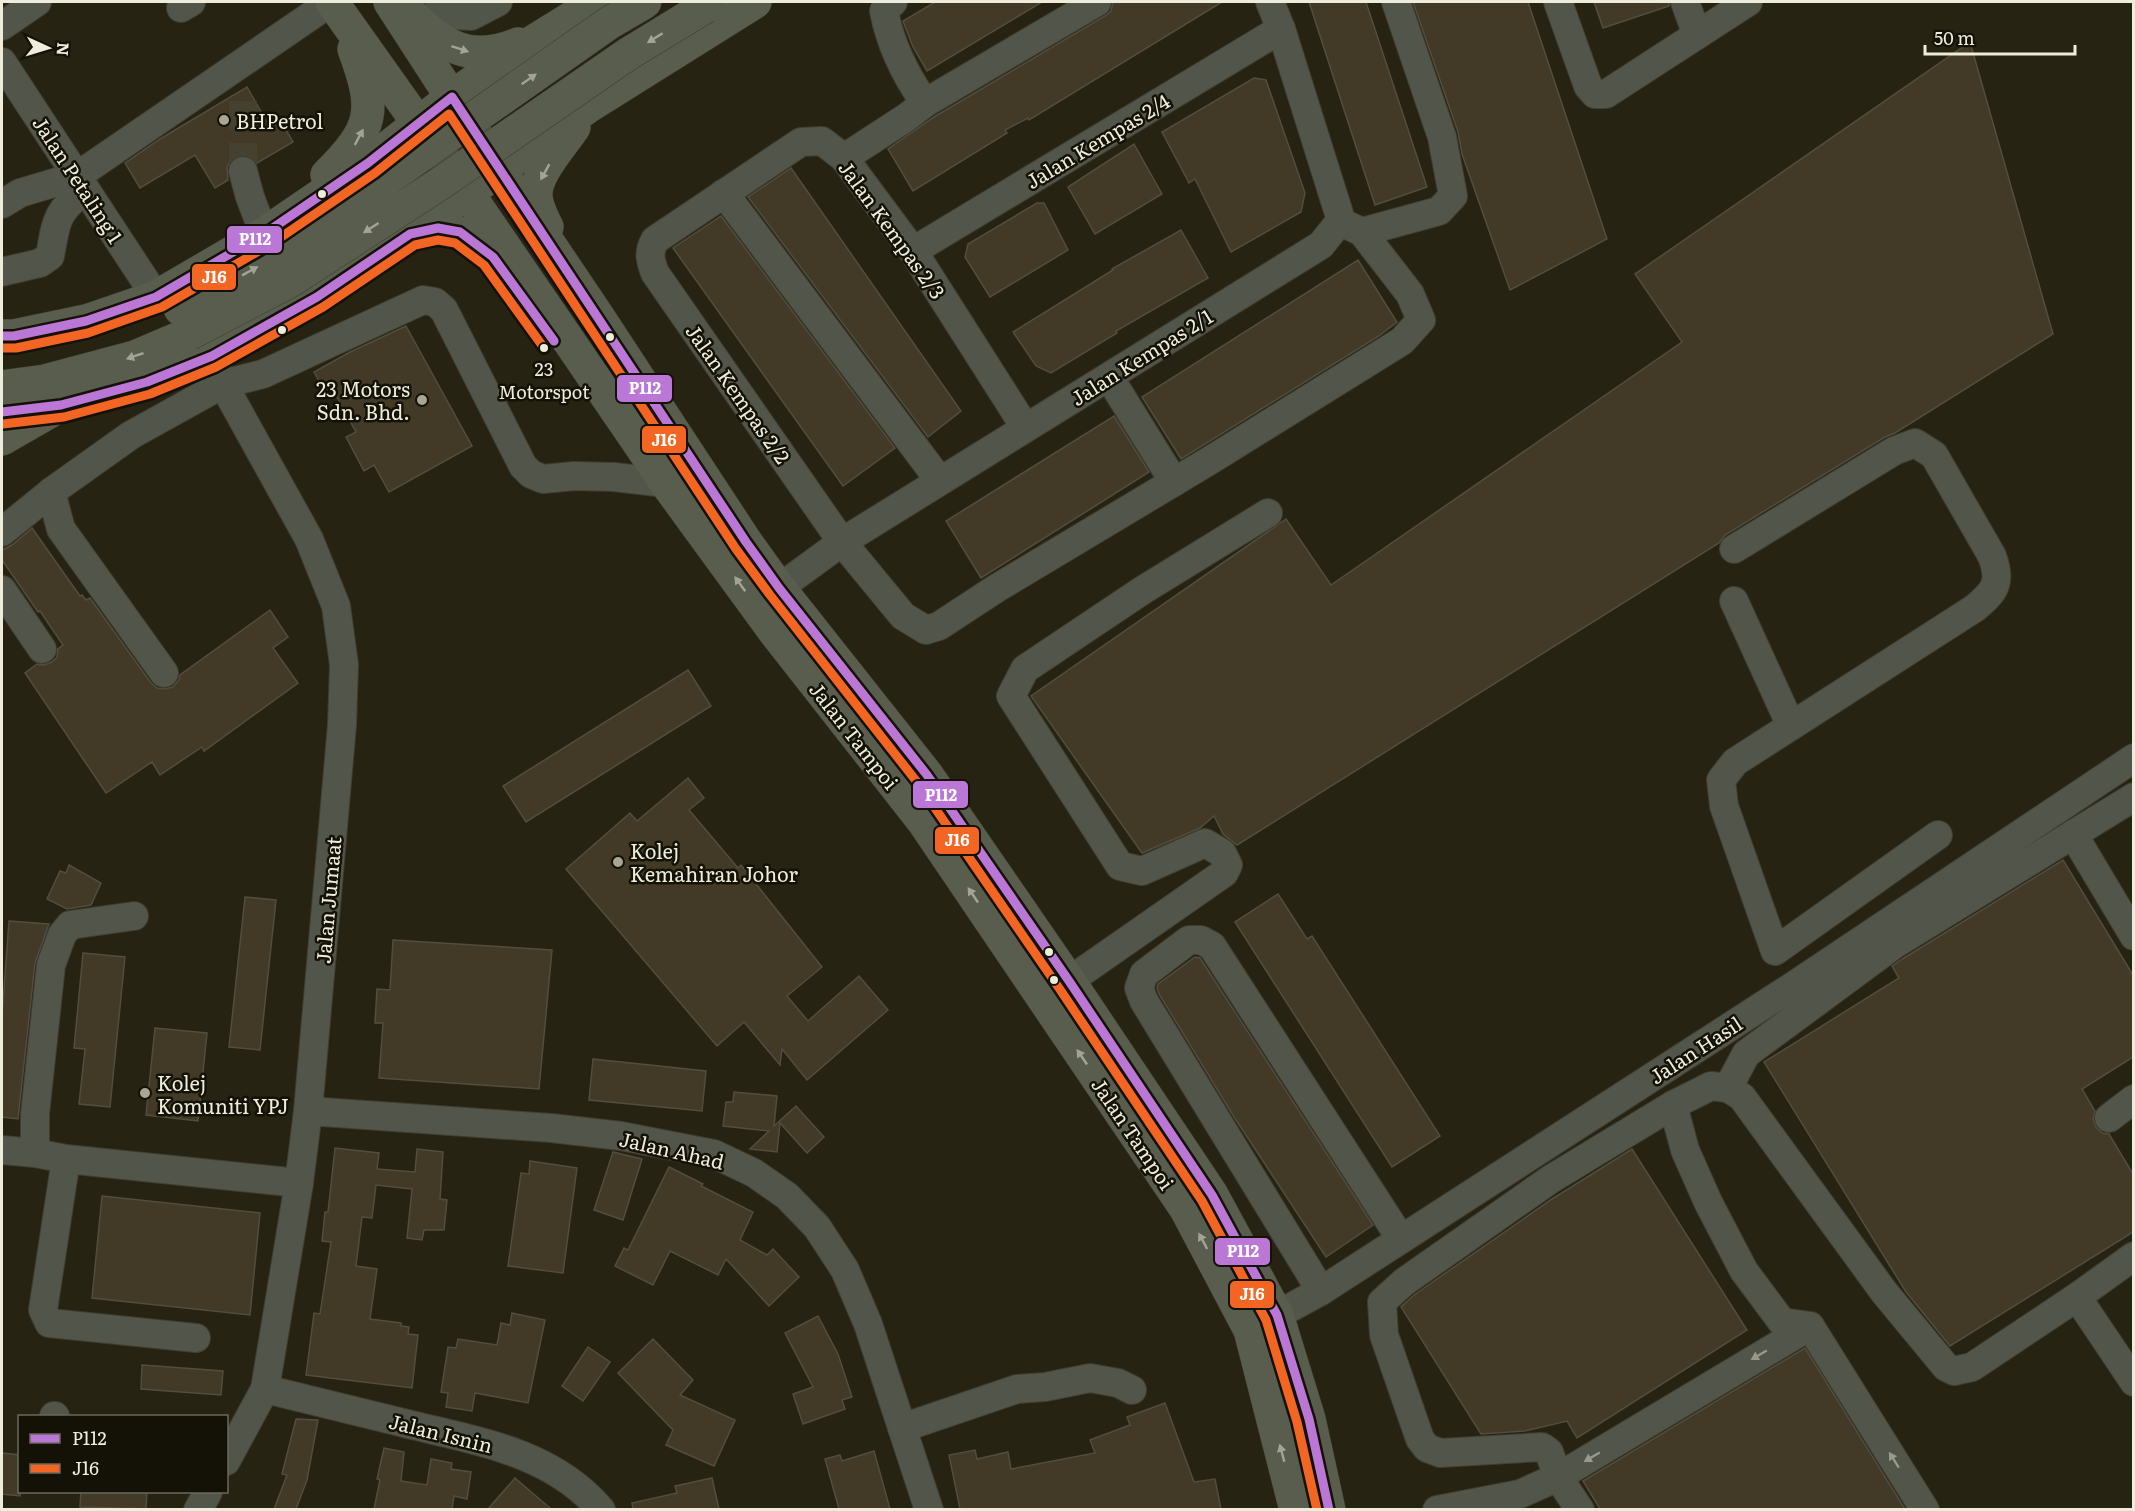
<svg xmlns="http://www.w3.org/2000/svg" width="2135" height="1511" font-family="Literata,serif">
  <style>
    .building { fill: #423a27; stroke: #514d40; stroke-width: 1.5 }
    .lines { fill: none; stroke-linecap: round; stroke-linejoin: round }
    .minor-tunnel { stroke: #444130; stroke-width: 28; stroke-dasharray: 28 14; stroke-linecap: butt }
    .minor-casing { stroke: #403e30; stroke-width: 30 }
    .major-casing { stroke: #403e30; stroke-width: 34 }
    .minor { stroke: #52554a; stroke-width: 28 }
    .major { stroke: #595d4e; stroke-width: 33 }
    .major-bridge-casing { stroke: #403e30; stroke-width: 34; stroke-linecap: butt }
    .major-bridge { stroke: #595d4e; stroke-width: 33 }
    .bus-1-casing { stroke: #141206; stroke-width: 14 }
    .bus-2-casing { stroke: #141206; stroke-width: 14 }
    .bus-1 { stroke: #ba77d6; stroke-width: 9 }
    .bus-2 { stroke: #f26522; stroke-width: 9 }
    .oneway { fill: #a4a494 }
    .oneway2 { fill: #98998b }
    .poi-dot { fill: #a8a694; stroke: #141206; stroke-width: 2 }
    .bus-dot { fill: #eeecda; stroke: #141206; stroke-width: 2 }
    .labels { text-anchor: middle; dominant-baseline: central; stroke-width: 5; stroke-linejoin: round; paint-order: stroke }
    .bus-label { font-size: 18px; fill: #eeecda; stroke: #141206 }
    .poi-label { font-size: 20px; fill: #eeecda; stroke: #141206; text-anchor: start }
    .street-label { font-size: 20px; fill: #eeecda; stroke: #141206 }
    .line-badge { stroke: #141206; stroke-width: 2 }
    .badge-label { font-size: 16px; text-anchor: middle; font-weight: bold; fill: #fff }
  </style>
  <rect width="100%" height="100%" fill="#262312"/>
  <g class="building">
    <path d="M 935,2 L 1042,2 L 927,71 L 913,47 L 903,21 Z"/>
    <path d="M 1113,2 L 1222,2 L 1029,120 L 1028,118 L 1005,130 L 1007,133 L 913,191 L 888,149 L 934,117 L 1105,16 L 1111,11 Z"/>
    <path d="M 1309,2 L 1366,2 L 1427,187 L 1375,205 Z"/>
    <path d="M 1413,2 L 1528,2 L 1607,239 L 1510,290 L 1462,154 L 1458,132 Z"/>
    <path d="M 1594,2 L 1669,2 L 1669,6 L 1603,28 Z"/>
    <path d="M 1970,42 L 2053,334 L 1895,433 L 1885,437 L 1725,535 L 1719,543 L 1237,845 L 1223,834 L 1214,816 L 1200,828 L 1142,853 L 1031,696 L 1286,519 L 1331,585 L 1682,342 L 1635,274 Z"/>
    <path d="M 1254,78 L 1266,80 L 1305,193 L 1301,212 L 1231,252 L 1195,179 L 1189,183 L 1162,132 Z"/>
    <path d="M 247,87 L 267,122 L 278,116 L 293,142 L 257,163 L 254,159 L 247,155 L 238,155 L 232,159 L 227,167 L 228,180 L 215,188 L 195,155 L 140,188 L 125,163 L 160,139 Z"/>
    <path d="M 1134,144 L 1162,194 L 1095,234 L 1068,187 Z"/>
    <path d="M 791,168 L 961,411 L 928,437 L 748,197 Z"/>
    <path d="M 1037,203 L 1044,203 L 1068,250 L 990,297 L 965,257 L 968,244 Z"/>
    <path d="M 721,216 L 895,448 L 843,486 L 673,248 Z"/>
    <path d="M 1181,230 L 1208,278 L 1116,331 L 1117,333 L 1051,373 L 1036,366 L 1013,332 L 1113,270 L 1112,269 Z"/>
    <path d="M 1358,260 L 1397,322 L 1379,336 L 1181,459 L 1142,397 Z"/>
    <path d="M 406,326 L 472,446 L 389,492 L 374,465 L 364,471 L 346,437 L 356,432 L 333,390 L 326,393 L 314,372 L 350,352 Z"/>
    <path d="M 1114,416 L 1149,472 L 981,578 L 946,521 Z"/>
    <path d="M 32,528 L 80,596 L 82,595 L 86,600 L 90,598 L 151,683 L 157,688 L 165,689 L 173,687 L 179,680 L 180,675 L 270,610 L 288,637 L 273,648 L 298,683 L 204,751 L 202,747 L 160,775 L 152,762 L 106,793 L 25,673 L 37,664 L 44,665 L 52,662 L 57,657 L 58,649 L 63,645 L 40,611 L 38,612 L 2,560 L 2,550 L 12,545 Z"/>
    <path d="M 688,670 L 711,706 L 526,822 L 503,786 Z"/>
    <path d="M 688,778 L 704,798 L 689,810 L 738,868 L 741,865 L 822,967 L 787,996 L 808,1021 L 859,976 L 888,1010 L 807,1080 L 782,1049 L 780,1065 L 744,1022 L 717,1046 L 566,869 L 630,813 L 637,821 Z"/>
    <path d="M 2063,860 L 2133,975 L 2133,1057 L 2082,1089 L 2095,1111 L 2093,1119 L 2096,1127 L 2102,1133 L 2109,1134 L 2133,1174 L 2133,1232 L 1950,1346 L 1906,1292 L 1764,1062 L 1899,978 L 1892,966 L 1904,958 Z"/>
    <path d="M 69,865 L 101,883 L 91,905 L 67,909 L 47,899 L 60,871 L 66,873 Z"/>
    <path d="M 1278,894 L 1307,939 L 1312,936 L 1440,1136 L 1392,1167 L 1235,922 Z"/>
    <path d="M 245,897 L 276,900 L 260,1050 L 229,1047 Z"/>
    <path d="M 9,921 L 49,924 L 35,963 L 18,1119 L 2,1117 L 2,1016 Z"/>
    <path d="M 393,940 L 552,950 L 539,1089 L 379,1078 L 383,1023 L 375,1023 L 377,989 L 390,990 Z"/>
    <path d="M 83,953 L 125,957 L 110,1107 L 79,1104 L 85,1049 L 74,1048 Z"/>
    <path d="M 1195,957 L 1200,958 L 1373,1225 L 1326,1257 L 1234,1117 L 1159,994 L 1157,988 L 1158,984 Z"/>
    <path d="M 155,1028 L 207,1033 L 198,1121 L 146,1115 Z"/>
    <path d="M 593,1059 L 706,1071 L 702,1111 L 589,1100 Z"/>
    <path d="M 734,1092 L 777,1096 L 774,1126 L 796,1106 L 824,1137 L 807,1153 L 780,1123 L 777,1152 L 750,1149 L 769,1131 L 723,1126 L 726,1102 L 733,1102 Z"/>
    <path d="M 335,1148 L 379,1153 L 377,1169 L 415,1172 L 417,1149 L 443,1152 L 440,1199 L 447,1200 L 444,1230 L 424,1230 L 422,1240 L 407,1238 L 412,1189 L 376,1185 L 372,1218 L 362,1217 L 356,1266 L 377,1269 L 370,1319 L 401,1323 L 401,1326 L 409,1327 L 408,1334 L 418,1335 L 412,1388 L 306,1375 L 314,1313 L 320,1314 L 331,1242 L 322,1241 L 325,1212 L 328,1212 Z"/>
    <path d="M 1632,1149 L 1747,1330 L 1577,1438 L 1567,1421 L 1525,1431 L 1481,1434 L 1401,1307 L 1414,1295 L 1552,1199 Z"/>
    <path d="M 613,1152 L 642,1159 L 623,1220 L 594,1210 Z"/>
    <path d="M 530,1161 L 577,1168 L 563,1273 L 508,1266 L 521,1173 L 529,1174 Z"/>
    <path d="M 669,1167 L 703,1184 L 701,1186 L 753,1212 L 740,1240 L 767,1255 L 773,1249 L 799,1277 L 769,1306 L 726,1259 L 718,1275 L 670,1251 L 653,1285 L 615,1266 L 624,1248 L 628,1250 Z"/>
    <path d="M 102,1196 L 260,1213 L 250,1315 L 92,1298 Z"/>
    <path d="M 512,1313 L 545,1320 L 528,1403 L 475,1393 L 472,1411 L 446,1407 L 448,1393 L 441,1392 L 448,1347 L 456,1348 L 458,1339 L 497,1345 L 501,1323 L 510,1325 Z"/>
    <path d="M 818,1316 L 838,1354 L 852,1397 L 842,1400 L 845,1409 L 803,1424 L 793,1394 L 813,1387 L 785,1333 Z"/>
    <path d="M 653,1339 L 693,1380 L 680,1395 L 735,1420 L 714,1466 L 666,1445 L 673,1430 L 618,1373 Z"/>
    <path d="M 588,1347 L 610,1362 L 583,1401 L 562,1386 Z"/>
    <path d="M 1805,1348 L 1905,1509 L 1600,1509 L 1583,1481 Z"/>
    <path d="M 142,1365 L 223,1371 L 221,1395 L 141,1389 Z"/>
    <path d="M 1165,1403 L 1194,1482 L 1215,1479 L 1221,1509 L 960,1509 L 949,1455 L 975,1450 L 977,1459 L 1008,1452 L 1011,1469 L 1095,1453 L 1090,1440 L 1130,1425 L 1127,1417 Z"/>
    <path d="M 296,1419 L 318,1420 L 307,1480 L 296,1509 L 274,1509 L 287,1475 L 282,1474 Z"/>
    <path d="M 384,1448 L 404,1452 L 401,1481 L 427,1485 L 431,1459 L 452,1463 L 451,1469 L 471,1472 L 467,1499 L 454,1496 L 452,1509 L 374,1509 L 380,1480 L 377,1479 Z"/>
    <path d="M 874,1451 L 890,1509 L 839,1509 L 825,1459 L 840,1455 L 842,1461 Z"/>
    <path d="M 2,1453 L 20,1455 L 20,1496 L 2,1494 Z"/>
    <path d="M 515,1478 L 551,1509 L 488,1509 Z"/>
    <path d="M 712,1478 L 719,1509 L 633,1509 L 632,1503 L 677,1493 L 675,1486 Z"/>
    <path d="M 81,1491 L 147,1491 L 146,1509 L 80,1507 Z"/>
  </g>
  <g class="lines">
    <path class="minor-tunnel" d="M 243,171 L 243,89"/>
    <defs>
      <g id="minor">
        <path d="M 439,2 L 455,15 L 471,16 L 498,2"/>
        <path d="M 1270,2 L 1281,29 L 1341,220"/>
        <path d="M 1558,2 L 1588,86 L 1595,94 L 1606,94 L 1748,2"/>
        <path d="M 1685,2 L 1697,35"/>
        <path d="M 181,8 L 191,2"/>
        <path d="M 2,26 L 37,2"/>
        <path d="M 2,62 L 156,297"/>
        <path d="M 925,103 L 1097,2"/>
        <path d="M 844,158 L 907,117 L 925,103 C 906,76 890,43 884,11 L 893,2"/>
        <path d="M 243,171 L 250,197 L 264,234"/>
        <path d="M 724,193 L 940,481"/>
        <path d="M 2,204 L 20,193 L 77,176 L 331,2"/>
        <path d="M 1347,225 L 1362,232 L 1439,211 L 1453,196 L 1442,137 L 1396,2"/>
        <path d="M 913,251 L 1281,29"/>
        <path d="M 2,272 L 40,263 L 50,256 C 56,222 56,210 86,190"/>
        <path d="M 212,356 L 223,384 L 309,539 L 336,606 L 344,665 L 342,725 L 308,1111 L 299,1183 L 265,1389 L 226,1461"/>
        <path d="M 1109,377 L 1174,482"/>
        <path d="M 1025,427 L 913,251 L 844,158 L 822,141 L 801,142 L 655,240 C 648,252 650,260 655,273 L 842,542 L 903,616 L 926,630 L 939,626 L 997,588 L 1209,461 L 1402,341 L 1421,320 L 1410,294 L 1362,232"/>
        <path d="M 51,492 L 61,529 L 164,673"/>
        <path d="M 2,532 L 51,492 L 131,435 L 223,384 L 263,374 L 423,300 L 435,302 L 444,310 L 523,466 L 531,474 L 543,479 L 574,476 L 614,477 L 666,483"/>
        <path d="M 1734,549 L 1894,451 L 1915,443 L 1934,455 L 1992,556 C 2002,583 1995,591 1975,608 L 1735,762 L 1721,780 L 1724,806 L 1775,951 L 1938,835"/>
        <path d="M 2,590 L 42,649"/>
        <path d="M 1734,601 L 1791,726"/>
        <path d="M 773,610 L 779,588 L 842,542 L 1321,245 L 1341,220"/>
        <path d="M 2073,834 L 2134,936"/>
        <path d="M 1069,981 L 1224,873 L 1228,865 L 1222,853 L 1205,843 L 1142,871 L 1120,866 L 1011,696 L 1025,669 L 1143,590 L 1268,513"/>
        <path d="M 1728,1088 L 1746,1054 L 1895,944 L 2134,797"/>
        <path d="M 1673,1105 L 1685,1150 L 1708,1202 L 1744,1271 L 1782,1322 L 1810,1326 L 1925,1510"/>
        <path d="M 308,1111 L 551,1128 L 621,1136 L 714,1154 L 754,1173 L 787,1196 L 817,1227 L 845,1270 L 868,1324 L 929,1510"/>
        <path d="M 2109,1118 L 2134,1099"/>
        <path d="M 2,1150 L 35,1153 L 66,1159 L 299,1183"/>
        <path d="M 35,1153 L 35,1114 L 51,965 L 62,935 L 70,925 L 134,916"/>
        <path d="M 66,1159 L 43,1310 L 49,1323 L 196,1338"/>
        <path d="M 1321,1291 L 1144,1001 L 1139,988 L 1144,974 L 1189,940 L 1201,940 L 1212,946 L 1401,1239"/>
        <path d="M 2077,1297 L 2134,1382"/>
        <path d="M 1257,1326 L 1321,1291 L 1790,988 L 2134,758"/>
        <path d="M 265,1389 C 313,1401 360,1412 408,1424 C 477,1441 552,1452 601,1510"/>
        <path d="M 54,1416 L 55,1416"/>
        <path d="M 902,1428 L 1017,1389 L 1045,1387 L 1090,1378 L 1118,1383 L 1132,1390"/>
        <path d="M 198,1510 L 208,1492"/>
        <path d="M 1437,1510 L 1520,1494 L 1558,1477 L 1810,1326"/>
        <path d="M 1580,1510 L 1558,1477 L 1549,1452 L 1542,1447 L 1440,1453 L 1427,1448 L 1420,1439 L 1384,1335 L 1382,1302 L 1404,1282 L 1551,1179 L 1673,1105 L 1711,1086 L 1728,1088 L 1742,1097 L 1884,1292 L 1946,1367 L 1954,1371 L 1972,1367 L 2077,1297 L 2134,1256"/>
      </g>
      <g id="major">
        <path d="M 332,2 L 467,192 L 666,483 L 774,631 L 923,821 L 1186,1209 L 1250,1330 L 1296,1510"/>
        <path d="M 390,2 L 476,135 L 597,315 L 746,542 L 779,588 L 927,775 L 1069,981 L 1212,1195 L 1277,1315 L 1309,1419 L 1329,1510"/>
        <path d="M 410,13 C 444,48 471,63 518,44"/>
        <path d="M 327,175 C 374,128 377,111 354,49"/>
        <path d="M 547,227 C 542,217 535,204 536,192 C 538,171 562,145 574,127"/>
        <path d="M 410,234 C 419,232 430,228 439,229 C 466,229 489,251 504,272"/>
        <path d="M 2,336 L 14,336 L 86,321 L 156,297 L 264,234 L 368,163 L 452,97 L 502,61 L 597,2"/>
        <path d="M 2,387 L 45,381 L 135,357 L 189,334"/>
        <path d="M 2,412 L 61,405 L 147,382 L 212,356 L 317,297 L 410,234 L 589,106 L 755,2"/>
        <path d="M 2,439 L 49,412"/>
      </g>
    </defs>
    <use href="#minor" class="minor-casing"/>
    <use href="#major" class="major-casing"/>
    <use href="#minor" class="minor"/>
    <use href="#major" class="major"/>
    <defs>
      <g id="major-bridge">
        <path d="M 180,309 L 276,257 L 609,23 L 645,2"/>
        <path d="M 189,334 L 290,281 L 441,183 L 628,54 L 705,7"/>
      </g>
    </defs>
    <use href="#major-bridge" class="major-bridge-casing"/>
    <use href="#major-bridge" class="major-bridge"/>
    <defs>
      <g id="bus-1">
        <path d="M 2,336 L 14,336 L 86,321 L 156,297 L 264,234 L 368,163 L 452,97 L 746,542 L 779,588 L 927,775 L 1069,981 L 1212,1195 L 1277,1315 L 1309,1419 L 1329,1510"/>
        <path d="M 2,412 L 61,405 L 147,382 L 212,356 L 317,297 L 410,234 L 438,228 L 460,232 L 493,257 L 554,341"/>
      </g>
      <g id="bus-2">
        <path d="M 2,348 L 16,348 L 88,333 L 162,307 L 271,244 L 375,173 L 449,114 L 736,549 L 770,595 L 917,782 L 1059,988 L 1202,1201 L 1266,1320 L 1297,1422 L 1317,1510"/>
        <path d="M 3,424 L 64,417 L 150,394 L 216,367 L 323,307 L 415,245 L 438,240 L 455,243 L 484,265 L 544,348"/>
      </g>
    </defs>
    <use href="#bus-1" class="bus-1-casing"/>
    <use href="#bus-2" class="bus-2-casing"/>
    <use href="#bus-1" class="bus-1"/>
    <use href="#bus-2" class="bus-2"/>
  </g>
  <defs><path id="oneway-solid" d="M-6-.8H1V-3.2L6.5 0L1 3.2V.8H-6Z" transform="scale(1.5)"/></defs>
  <g class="oneway">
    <use href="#oneway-solid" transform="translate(655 38) rotate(148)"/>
    <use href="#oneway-solid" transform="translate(460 49) rotate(18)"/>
    <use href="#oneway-solid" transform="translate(529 79) rotate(-35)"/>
    <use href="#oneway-solid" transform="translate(359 137) rotate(-62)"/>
    <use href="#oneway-solid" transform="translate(545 172) rotate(119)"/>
    <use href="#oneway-solid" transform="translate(371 228) rotate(147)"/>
    <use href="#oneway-solid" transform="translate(250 271) rotate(-29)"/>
    <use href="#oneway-solid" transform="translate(135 356) rotate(161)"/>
    <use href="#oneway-solid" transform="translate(740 584) rotate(-126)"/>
    <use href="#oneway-solid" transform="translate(973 895) rotate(-124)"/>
    <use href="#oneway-solid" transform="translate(1082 1057) rotate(-124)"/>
    <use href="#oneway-solid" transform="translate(1203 1241) rotate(-118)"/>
    <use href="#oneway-solid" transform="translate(1282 1453) rotate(-105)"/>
  </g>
  <g class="oneway2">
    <use href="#oneway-solid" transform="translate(1759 1355) rotate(150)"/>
    <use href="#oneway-solid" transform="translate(1592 1457) rotate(150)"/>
    <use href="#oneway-solid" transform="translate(1894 1460) rotate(-122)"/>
  </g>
  <g class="poi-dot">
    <circle cx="224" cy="120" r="6"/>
    <circle cx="422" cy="400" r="6"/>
    <circle cx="618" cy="862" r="6"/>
    <circle cx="145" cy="1093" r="6"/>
  </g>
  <g class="bus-dot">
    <circle cx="322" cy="194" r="5"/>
    <circle cx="282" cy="330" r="5"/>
    <circle cx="610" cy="337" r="5"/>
    <circle cx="544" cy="348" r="5"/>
    <circle cx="1049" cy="952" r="5"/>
    <circle cx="1054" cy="980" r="5"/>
  </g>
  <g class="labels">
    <g class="bus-label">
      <text x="544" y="368">23<tspan x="544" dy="23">Motorspot</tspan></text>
    </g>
    <g class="poi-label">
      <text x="236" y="120">BHPetrol</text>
      <text x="410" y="388" text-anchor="end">23 Motors<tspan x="410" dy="23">Sdn. Bhd.</tspan></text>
      <text x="630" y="850">Kolej<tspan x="630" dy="23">Kemahiran Johor</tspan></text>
      <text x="157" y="1082">Kolej<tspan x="157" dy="23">Komuniti YPJ</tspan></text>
    </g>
    <g class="street-label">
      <text transform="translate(1097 140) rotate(-31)">Jalan Kempas 2/4</text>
      <text transform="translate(79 179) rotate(57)">Jalan Petaling 1</text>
      <text transform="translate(893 229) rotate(54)">Jalan Kempas 2/3</text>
      <text transform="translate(1141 356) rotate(-32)">Jalan Kempas 2/1</text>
      <text transform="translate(739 393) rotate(55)">Jalan Kempas 2/2</text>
      <text transform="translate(855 735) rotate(52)">Jalan Tampoi</text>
      <text transform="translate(327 900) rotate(-85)">Jalan Jumaat</text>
      <text transform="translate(1695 1049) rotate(-33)">Jalan Hasil</text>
      <text transform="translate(1134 1133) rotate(56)">Jalan Tampoi</text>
      <text transform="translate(672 1149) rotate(13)">Jalan Ahad</text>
      <text transform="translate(441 1432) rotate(14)">Jalan Isnin</text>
    </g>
  </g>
  <g class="line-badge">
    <rect x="226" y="225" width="57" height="29" rx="6" fill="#ba77d6"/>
    <rect x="191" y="263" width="46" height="28" rx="6" fill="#f26522"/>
    <rect x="616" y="374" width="57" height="29" rx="6" fill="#ba77d6"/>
    <rect x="641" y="425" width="46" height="29" rx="6" fill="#f26522"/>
    <rect x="912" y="780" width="57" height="29" rx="6" fill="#ba77d6"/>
    <rect x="934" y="826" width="46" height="29" rx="6" fill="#f26522"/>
    <rect x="1214" y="1237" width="57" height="29" rx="6" fill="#ba77d6"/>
    <rect x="1229" y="1280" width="46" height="29" rx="6" fill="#f26522"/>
  </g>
  <g class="badge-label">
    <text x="255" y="245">P112</text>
    <text x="214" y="283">J16</text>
    <text x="645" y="394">P112</text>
    <text x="664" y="446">J16</text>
    <text x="941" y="801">P112</text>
    <text x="957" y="846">J16</text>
    <text x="1243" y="1257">P112</text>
    <text x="1252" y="1300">J16</text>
  </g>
  <rect width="2135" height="1511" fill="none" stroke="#eeecda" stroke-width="6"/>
  <rect x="18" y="1415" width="210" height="78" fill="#141206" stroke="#6b695b" stroke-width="1.5"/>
  <rect x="30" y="1434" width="30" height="9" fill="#ba77d6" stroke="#6b695b" stroke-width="1.5"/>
  <text x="72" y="1445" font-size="18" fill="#eeecda">P112</text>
  <rect x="30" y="1464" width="30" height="9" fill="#f26522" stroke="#6b695b" stroke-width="1.5"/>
  <text x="72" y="1475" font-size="18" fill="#eeecda">J16</text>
  <g transform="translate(48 48) rotate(94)" stroke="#141206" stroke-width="4.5" paint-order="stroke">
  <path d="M0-4.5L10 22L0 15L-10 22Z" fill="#eeecda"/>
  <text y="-9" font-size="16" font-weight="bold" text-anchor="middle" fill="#eeecda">N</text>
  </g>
  <path d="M1925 45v9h150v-9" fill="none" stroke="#eeecda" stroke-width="3"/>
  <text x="1934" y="45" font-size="18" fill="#eeecda" stroke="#141206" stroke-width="4.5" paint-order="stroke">50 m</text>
</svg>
